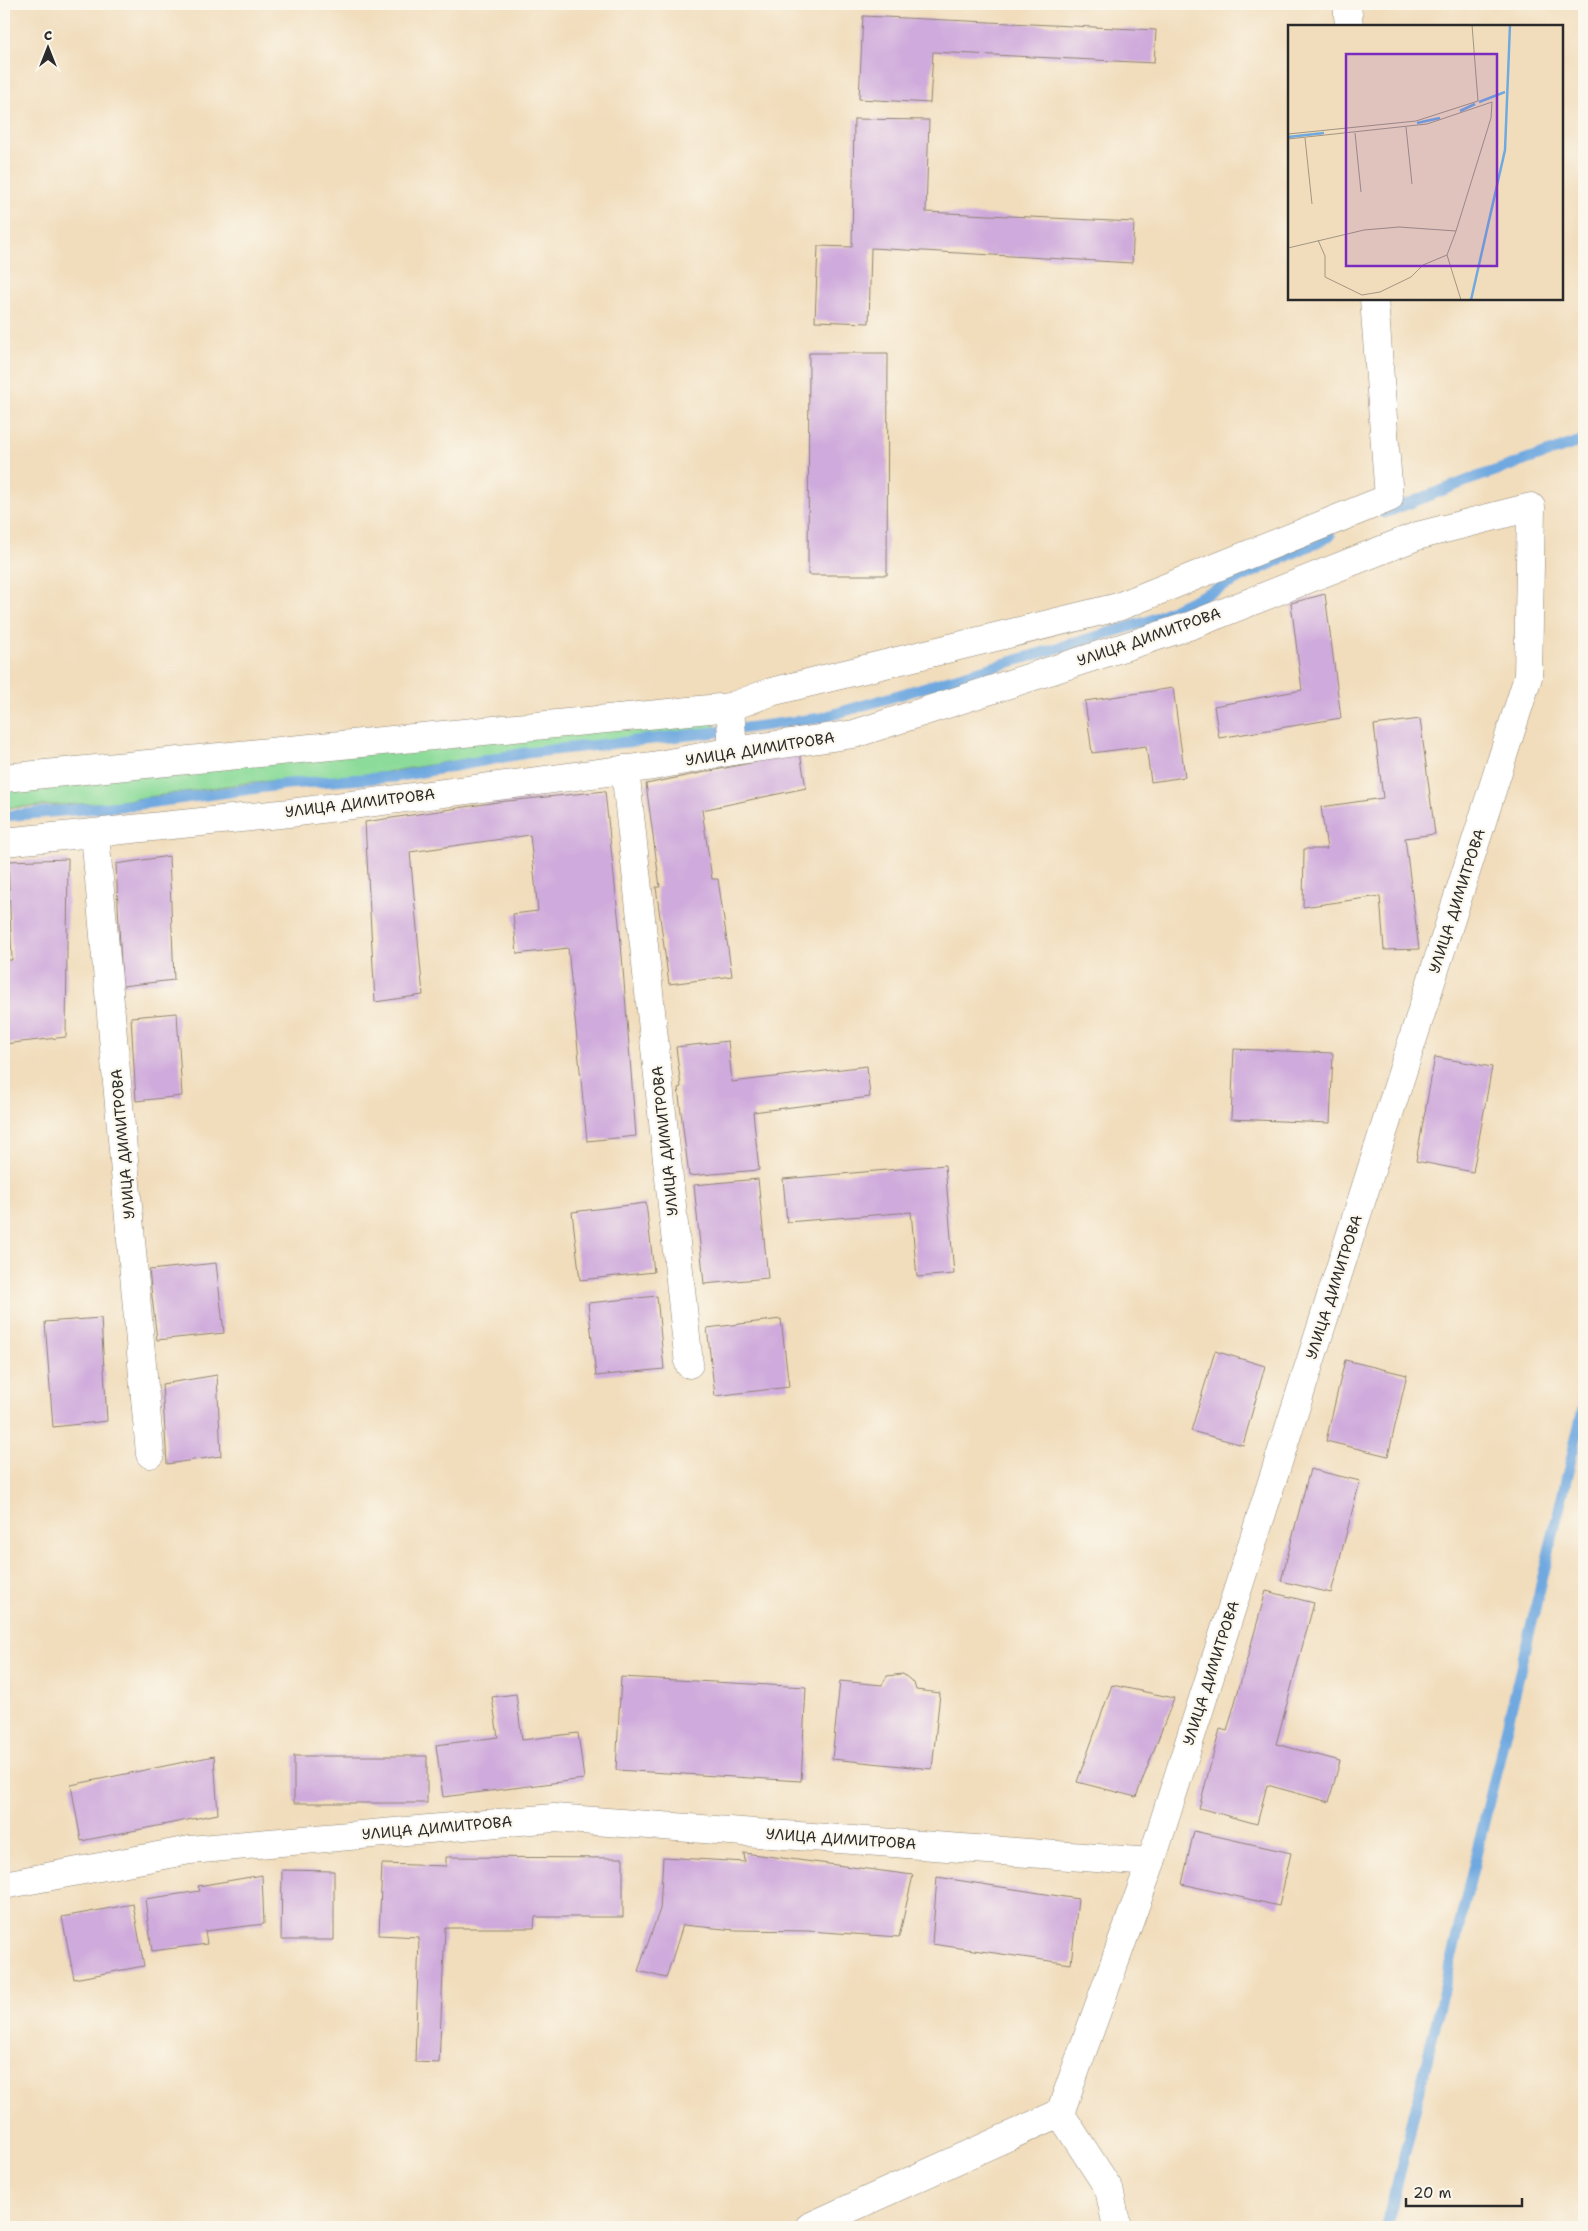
<svg xmlns="http://www.w3.org/2000/svg" width="1588" height="2231" font-family="'Shantell Sans',sans-serif">
  <style>
    .green { fill: #8cdb9a; stroke: #5c8362 }
    .lines { fill: none; stroke-linecap: round; stroke-linejoin: round }
    .stream { stroke: #70a9e0; stroke-width: 11 }
    .building { fill: #cfaadc }
    .minor-casing { stroke: #8e8474; stroke-width: 29 }
    .minor { stroke: #fff; stroke-width: 28 }
    .labels { text-anchor: middle; dominant-baseline: central; stroke-width: 4.5; stroke-linejoin: round; paint-order: stroke }
    .street-label { font-size: 15px; fill: #2b2b2b; stroke: #fbf7ec }
    .inset-river { fill: none; stroke: #70a9e0; stroke-width: 2.5 }
    .inset-road { fill: none; stroke: #a29682; stroke-width: 1 }
    .view { fill: #7b2cbf; fill-opacity: 0.15; stroke: #7b2cbf; stroke-width: 2.5 }
    .inset-edge { fill: none; stroke: #2b2b2b; stroke-width: 2.5 }
  </style>
  <rect width="100%" height="100%" fill="#fbf7ec"/>
  <filter id="ink" filterUnits="userSpaceOnUse"><feTurbulence type="fractalNoise" baseFrequency=".02" numOctaves="2"/><feDisplacementMap in="SourceGraphic" scale="10" xChannelSelector="R" yChannelSelector="G"/><feConvolveMatrix kernelMatrix="1 2 1 2 8 2 1 2 1" color-interpolation-filters="sRGB"/></filter>
  <filter id="wash" filterUnits="userSpaceOnUse"><feTurbulence type="fractalNoise" baseFrequency=".0096" numOctaves="4" result="noise"/><feDisplacementMap in="SourceGraphic" scale="20" xChannelSelector="R" yChannelSelector="G"/><feGaussianBlur stdDeviation="1.12" result="paint"/><feColorMatrix in="noise" values="0 0 0 0 0 0 0 0 0 0 0 0 0 0 0 0 0 1.4 0 .05"/><feComposite in="paint" operator="in"/></filter>
  <g filter="url(#wash)">
    <rect width="100%" height="100%" fill="#f1ddbc"/>
    <path class="green" d="M 714,715 L 715,728 L 478,757 L 381,773 L 255,782 L 114,802 L 4,808 L 4,785 Z"/>
    <g class="lines">
      <g class="stream">
        <path d="M 1384,513 L 1469,480 L 1584,440"/>
        <path d="M 4,816 L 133,805 L 288,784 L 395,777 L 526,753 L 708,733 L 821,718 L 1149,621 L 1330,536"/>
        <path d="M 1387,2227 L 1584,1405"/>
      </g>
    </g>
    <g id="blocks">
      <g class="building">
        <path d="M 863,16 L 1156,30 L 1154,63 L 933,52 L 930,103 L 859,99 Z"/>
        <path d="M 854,119 L 929,120 L 926,212 L 1134,222 L 1132,263 L 871,248 L 869,323 L 815,321 L 818,246 L 852,247 Z"/>
        <path d="M 809,353 L 888,353 L 887,575 L 808,575 Z"/>
        <path d="M 1325,594 L 1341,718 L 1219,738 L 1214,706 L 1302,690 L 1291,603 Z"/>
        <path d="M 1173,688 L 1185,777 L 1151,782 L 1146,746 L 1092,753 L 1085,701 Z"/>
        <path d="M 1420,719 L 1435,834 L 1405,838 L 1419,949 L 1384,950 L 1380,896 L 1303,907 L 1304,849 L 1327,849 L 1321,807 L 1383,798 L 1374,725 Z"/>
        <path d="M 800,753 L 806,788 L 702,810 L 712,879 L 718,879 L 732,976 L 669,984 L 656,887 L 660,887 L 646,784 Z"/>
        <path d="M 605,791 L 621,943 L 636,1136 L 587,1141 L 568,948 L 517,954 L 513,914 L 538,911 L 530,835 L 410,852 L 423,995 L 375,1002 L 365,822 L 498,802 Z"/>
        <path d="M 169,856 L 174,980 L 122,986 L 116,864 Z"/>
        <path d="M 68,859 L 66,1037 L 4,1044 L 4,960 L 12,960 L 8,861 Z"/>
        <path d="M 177,1013 L 182,1096 L 136,1101 L 131,1017 Z"/>
        <path d="M 728,1041 L 732,1082 L 867,1066 L 870,1097 L 753,1112 L 759,1170 L 689,1176 L 678,1088 L 681,1087 L 676,1047 Z"/>
        <path d="M 1234,1049 L 1333,1053 L 1330,1123 L 1231,1119 Z"/>
        <path d="M 1435,1057 L 1492,1067 L 1473,1172 L 1416,1161 Z"/>
        <path d="M 945,1165 L 954,1274 L 917,1277 L 911,1212 L 787,1222 L 783,1179 Z"/>
        <path d="M 758,1179 L 768,1278 L 704,1284 L 694,1185 Z"/>
        <path d="M 646,1203 L 654,1272 L 580,1280 L 572,1212 Z"/>
        <path d="M 216,1263 L 224,1333 L 157,1340 L 149,1270 Z"/>
        <path d="M 657,1296 L 664,1369 L 596,1376 L 588,1303 Z"/>
        <path d="M 101,1318 L 107,1421 L 53,1427 L 45,1322 Z"/>
        <path d="M 781,1319 L 789,1387 L 715,1396 L 707,1328 Z"/>
        <path d="M 1215,1351 L 1265,1366 L 1243,1445 L 1191,1431 Z"/>
        <path d="M 1345,1360 L 1407,1375 L 1388,1456 L 1326,1441 Z"/>
        <path d="M 217,1375 L 221,1456 L 167,1464 L 162,1384 Z"/>
        <path d="M 1310,1469 L 1360,1481 L 1331,1593 L 1281,1581 Z"/>
        <path d="M 1266,1591 L 1314,1603 L 1276,1744 L 1340,1761 L 1329,1802 L 1267,1785 L 1257,1824 L 1199,1808 L 1220,1729 L 1227,1731 Z"/>
        <path d="M 903,1674 L 914,1683 L 916,1690 L 940,1693 L 932,1769 L 832,1759 L 840,1681 L 882,1685 L 887,1676 Z"/>
        <path d="M 621,1677 L 806,1687 L 801,1781 L 616,1770 Z"/>
        <path d="M 1112,1685 L 1174,1698 L 1136,1797 L 1077,1782 Z"/>
        <path d="M 516,1694 L 522,1740 L 578,1733 L 584,1779 L 443,1797 L 436,1745 L 498,1737 L 492,1697 Z"/>
        <path d="M 214,1756 L 218,1814 L 81,1841 L 71,1785 Z"/>
        <rect x="294" y="1756" width="133" height="47"/>
        <path d="M 1194,1831 L 1291,1853 L 1279,1906 L 1182,1884 Z"/>
        <path d="M 744,1853 L 913,1875 L 899,1937 L 808,1931 L 735,1930 L 683,1925 L 666,1978 L 638,1971 L 660,1909 L 663,1857 L 745,1862 Z"/>
        <path d="M 446,1857 L 623,1858 L 623,1917 L 535,1917 L 534,1928 L 445,1928 L 439,2063 L 415,2062 L 419,1937 L 379,1935 L 382,1864 L 446,1866 Z"/>
        <path d="M 282,1870 L 334,1871 L 334,1940 L 281,1940 Z"/>
        <path d="M 262,1875 L 264,1924 L 205,1931 L 207,1944 L 152,1951 L 145,1899 L 200,1891 L 198,1886 Z"/>
        <path d="M 937,1877 L 1078,1899 L 1071,1964 L 932,1944 Z"/>
        <path d="M 133,1904 L 144,1966 L 74,1979 L 62,1917 Z"/>
      </g>
    </g>
  </g>
  <g filter="url(#ink)">
    <use href="#blocks" fill-opacity="0" stroke="#8e8474" stroke-width="1"/>
    <g class="lines">
      <defs>
        <g id="minor">
          <path d="M 1347,4 L 1349,26"/>
          <path d="M 730,707 L 733,751"/>
          <path d="M 625,769 L 689,1364"/>
          <path d="M 4,778 L 730,707 L 771,692 L 1118,607 L 1389,498 L 1374,299"/>
          <path d="M 95,834 L 150,1454"/>
          <path d="M 4,842 L 290,813 L 653,766 L 733,751 L 854,734 L 1192,625 L 1417,536 L 1531,507 L 1528,677 L 1151,1862 L 554,1818 L 190,1850 L 4,1885"/>
          <path d="M 1060,2113 L 1109,2189 L 1117,2227"/>
          <path d="M 809,2227 L 1060,2113 L 1151,1862"/>
        </g>
      </defs>
      <use href="#minor" class="minor-casing"/>
      <use href="#minor" class="minor"/>
    </g>
  </g>
  <g class="labels">
    <g class="street-label">
      <text transform="translate(1149 637) rotate(-19)">УЛИЦА ДИМИТРОВА</text>
      <text transform="translate(760 749) rotate(-9)">УЛИЦА ДИМИТРОВА</text>
      <text transform="translate(360 803) rotate(-7)">УЛИЦА ДИМИТРОВА</text>
      <text transform="translate(1457 901) rotate(-72)">УЛИЦА ДИМИТРОВА</text>
      <text transform="translate(665 1141) rotate(-96)">УЛИЦА ДИМИТРОВА</text>
      <text transform="translate(123 1144) rotate(-95)">УЛИЦА ДИМИТРОВА</text>
      <text transform="translate(1334 1287) rotate(-72)">УЛИЦА ДИМИТРОВА</text>
      <text transform="translate(1211 1673) rotate(-72)">УЛИЦА ДИМИТРОВА</text>
      <text transform="translate(437 1828) rotate(-5)">УЛИЦА ДИМИТРОВА</text>
      <text transform="translate(841 1839) rotate(4)">УЛИЦА ДИМИТРОВА</text>
    </g>
  </g>
  <g transform="translate(1288 25)">
    <rect width="275" height="275" fill="#f1ddbc"/>
    <path class="inset-river" d="M 191,77 L 217,67M 172,86 L 187,79M 129,98 L 152,93M 0,112 L 36,108M 183,275 L 217,125 L 222,0"/>
    <path class="inset-road" d="M 118,102 L 124,159M 67,108 L 73,167M 0,109 L 128,96 L 190,76 L 184,0M 17,113 L 24,179M 0,114 L 139,99 L 204,77 L 203,93 L 168,206 L 111,202 L 76,205 L 0,223M 30,215 L 37,231 L 37,252 L 74,270 L 92,267 L 123,252 L 135,240 L 159,230 L 168,206M 159,230 L 173,275"/>
    <path class="view" d="M 58,29 L 209,29 L 209,241 L 58,241 Z"/>
    <rect width="275" height="275" class="inset-edge"/>
  </g>
  <rect width="1588" height="2231" fill="none" stroke="#fbf7ec" stroke-width="20"/>
  <g transform="translate(48 48)" stroke="#fbf7ec" stroke-width="4" paint-order="stroke">
  <path d="M0-4L9 19L0 12L-9 19Z" fill="#2b2b2b"/>
  <text y="-8" font-size="14" font-weight="bold" text-anchor="middle" fill="#2b2b2b">С</text>
  </g>
  <path d="M1406 2198v8h116v-8" fill="none" stroke="#2b2b2b" stroke-width="2.5"/>
  <text x="1413" y="2198" font-size="15" fill="#2b2b2b" stroke="#fbf7ec" stroke-width="4" paint-order="stroke">20 m</text>
</svg>
